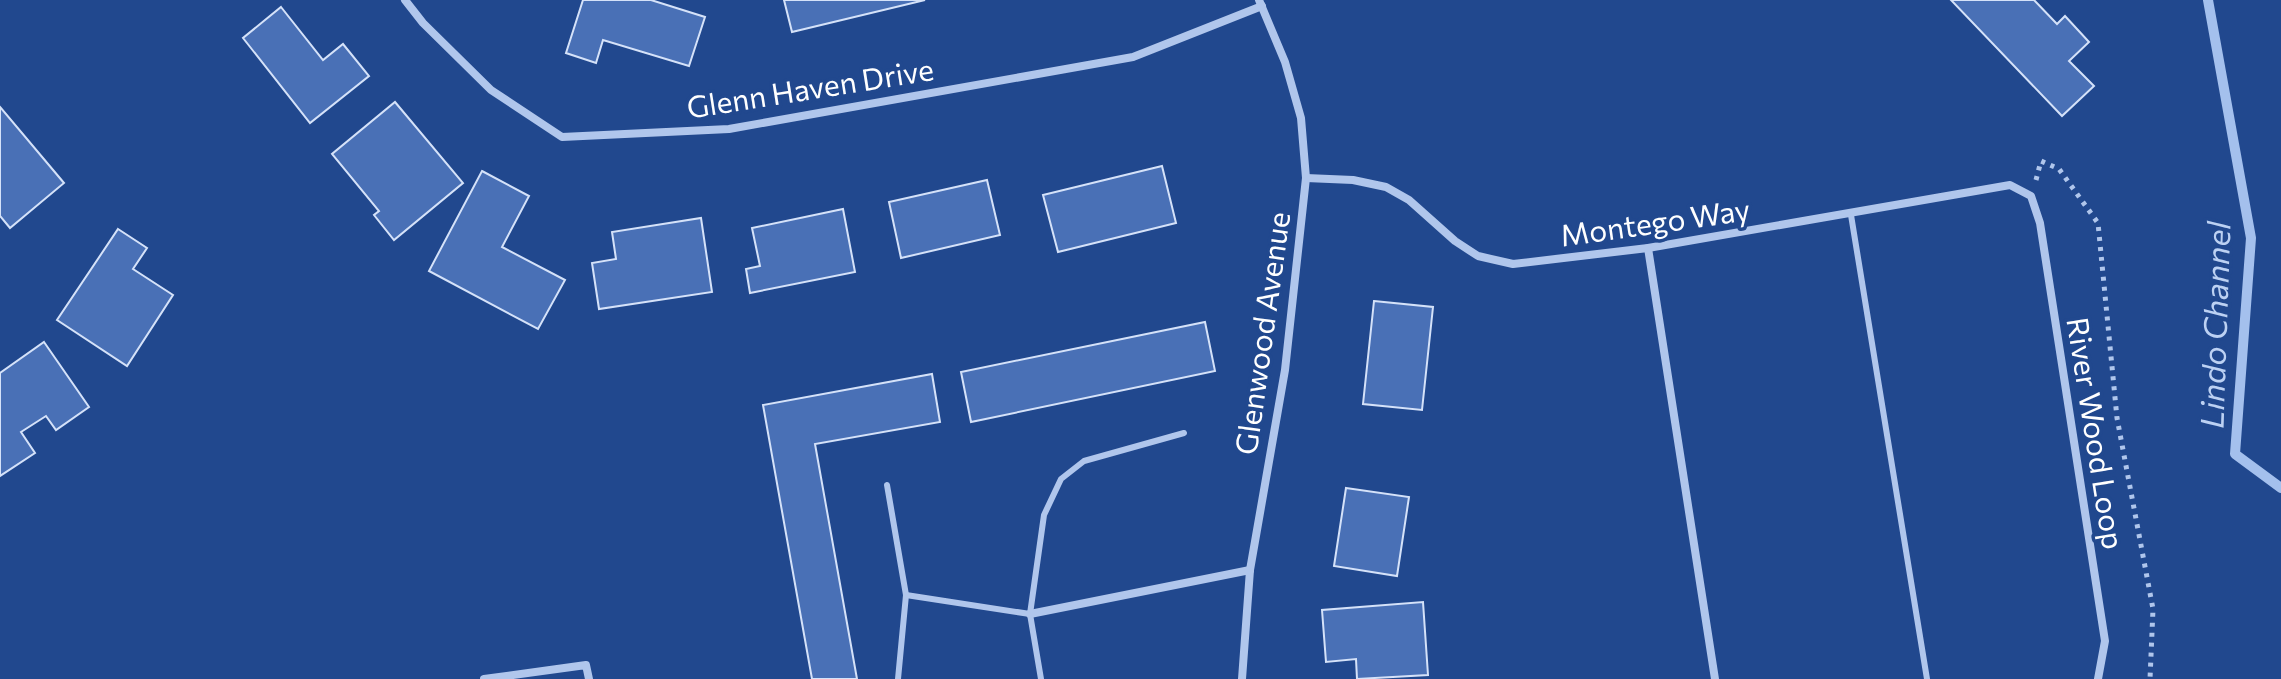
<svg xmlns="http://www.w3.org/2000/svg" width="2281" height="679" font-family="Commissioner,sans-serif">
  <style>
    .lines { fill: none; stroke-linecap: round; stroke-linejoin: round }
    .stream { stroke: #a4c0ed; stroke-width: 10 }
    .building { fill: #4970b6; stroke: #d5e2f9; stroke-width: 2 }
    .path { stroke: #b0c6ec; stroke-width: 5; stroke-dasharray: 4 6; stroke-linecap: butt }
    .lane { stroke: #b0c6ec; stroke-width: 6 }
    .street { stroke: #b0c6ec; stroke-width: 8 }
    .labels { text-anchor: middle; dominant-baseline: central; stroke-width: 7; stroke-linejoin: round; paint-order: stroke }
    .street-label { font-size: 30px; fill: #fff; stroke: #21488e }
    .water-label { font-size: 32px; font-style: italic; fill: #bcd1f3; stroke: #21488e }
  </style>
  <rect width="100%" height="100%" fill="#21488e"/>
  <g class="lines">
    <path class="stream" d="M 2208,0 L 2251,238 L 2235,454 L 2281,488"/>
  </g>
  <g class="building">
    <path d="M 583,0 L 651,0 L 705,17 L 689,66 L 603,40 L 596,63 L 566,53 Z"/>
    <path d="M 784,0 L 925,0 L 792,32 Z"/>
    <path d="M 1951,0 L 2034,0 L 2057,24 L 2065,16 L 2089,42 L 2069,61 L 2094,86 L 2062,116 Z"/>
    <path d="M 281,7 L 323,60 L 343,44 L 369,76 L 310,123 L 243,38 Z"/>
    <path d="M 395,102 L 463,183 L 394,240 L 374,215 L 379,211 L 332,154 Z"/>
    <path d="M 0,107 L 64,183 L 10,228 L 0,216 Z"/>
    <path d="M 1162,166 L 1176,223 L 1058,252 L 1043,195 Z"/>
    <path d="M 482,171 L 529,196 L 502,247 L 565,280 L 538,329 L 429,271 Z"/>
    <path d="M 987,180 L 1000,235 L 901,258 L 889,202 Z"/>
    <path d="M 843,209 L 855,272 L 750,293 L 746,269 L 760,266 L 752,228 Z"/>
    <path d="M 701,218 L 712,292 L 599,309 L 592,263 L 616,259 L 612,232 Z"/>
    <path d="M 118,229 L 147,248 L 133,269 L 173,295 L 127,366 L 57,320 Z"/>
    <path d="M 1374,301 L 1433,307 L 1422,410 L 1363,404 Z"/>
    <path d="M 1205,322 L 1215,371 L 971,422 L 961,372 Z"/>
    <path d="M 44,342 L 89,407 L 56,430 L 46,416 L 21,432 L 35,453 L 0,476 L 0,373 Z"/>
    <path d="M 932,374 L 940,422 L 815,444 L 857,679 L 812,679 L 763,405 Z"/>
    <path d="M 1346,488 L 1409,497 L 1397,576 L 1334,566 Z"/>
    <path d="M 1423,602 L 1428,675 L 1357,679 L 1356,659 L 1326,662 L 1322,610 Z"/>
  </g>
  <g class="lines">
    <path class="path" d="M 2036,180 L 2041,161 L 2059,169 L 2098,223 L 2117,418 L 2153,609 L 2150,679"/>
    <g class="lane">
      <path d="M 1851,215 L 1927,679"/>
      <path d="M 887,485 L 906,595"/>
      <path d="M 898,679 L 906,595 L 1030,614"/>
      <path d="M 1041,679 L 1030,614 L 1044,515 L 1061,479 L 1084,461 L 1184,433"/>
    </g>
    <g class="street">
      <path d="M 405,0 L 423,23 L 491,90 L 562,137 L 729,129 L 1133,57 L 1262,6"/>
      <path d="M 1306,178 L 1353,180 L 1386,187 L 1409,200 L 1455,241 L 1478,256 L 1513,264 L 1648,248 L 2010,185 L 2031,196 L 2040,223 L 2105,641 L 2098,679"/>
      <path d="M 1648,248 L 1715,679"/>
      <path d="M 1030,614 L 1250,570"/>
      <path d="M 484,679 L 586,665 L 589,679"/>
      <path d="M 1242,679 L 1250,570 L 1285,370 L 1306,178 L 1301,118 L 1285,62 L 1259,0"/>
    </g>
  </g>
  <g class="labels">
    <g class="street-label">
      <text transform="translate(810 87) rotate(-9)">Glenn Haven Drive</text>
      <text transform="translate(1655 221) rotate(-8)">Montego Way</text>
      <text transform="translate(1261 333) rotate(-82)">Glenwood Avenue</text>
      <text transform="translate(2097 433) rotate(81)">River Wood Loop</text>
    </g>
    <g class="water-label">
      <text transform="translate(2214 325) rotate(-88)">Lindo Channel</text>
    </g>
  </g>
</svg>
